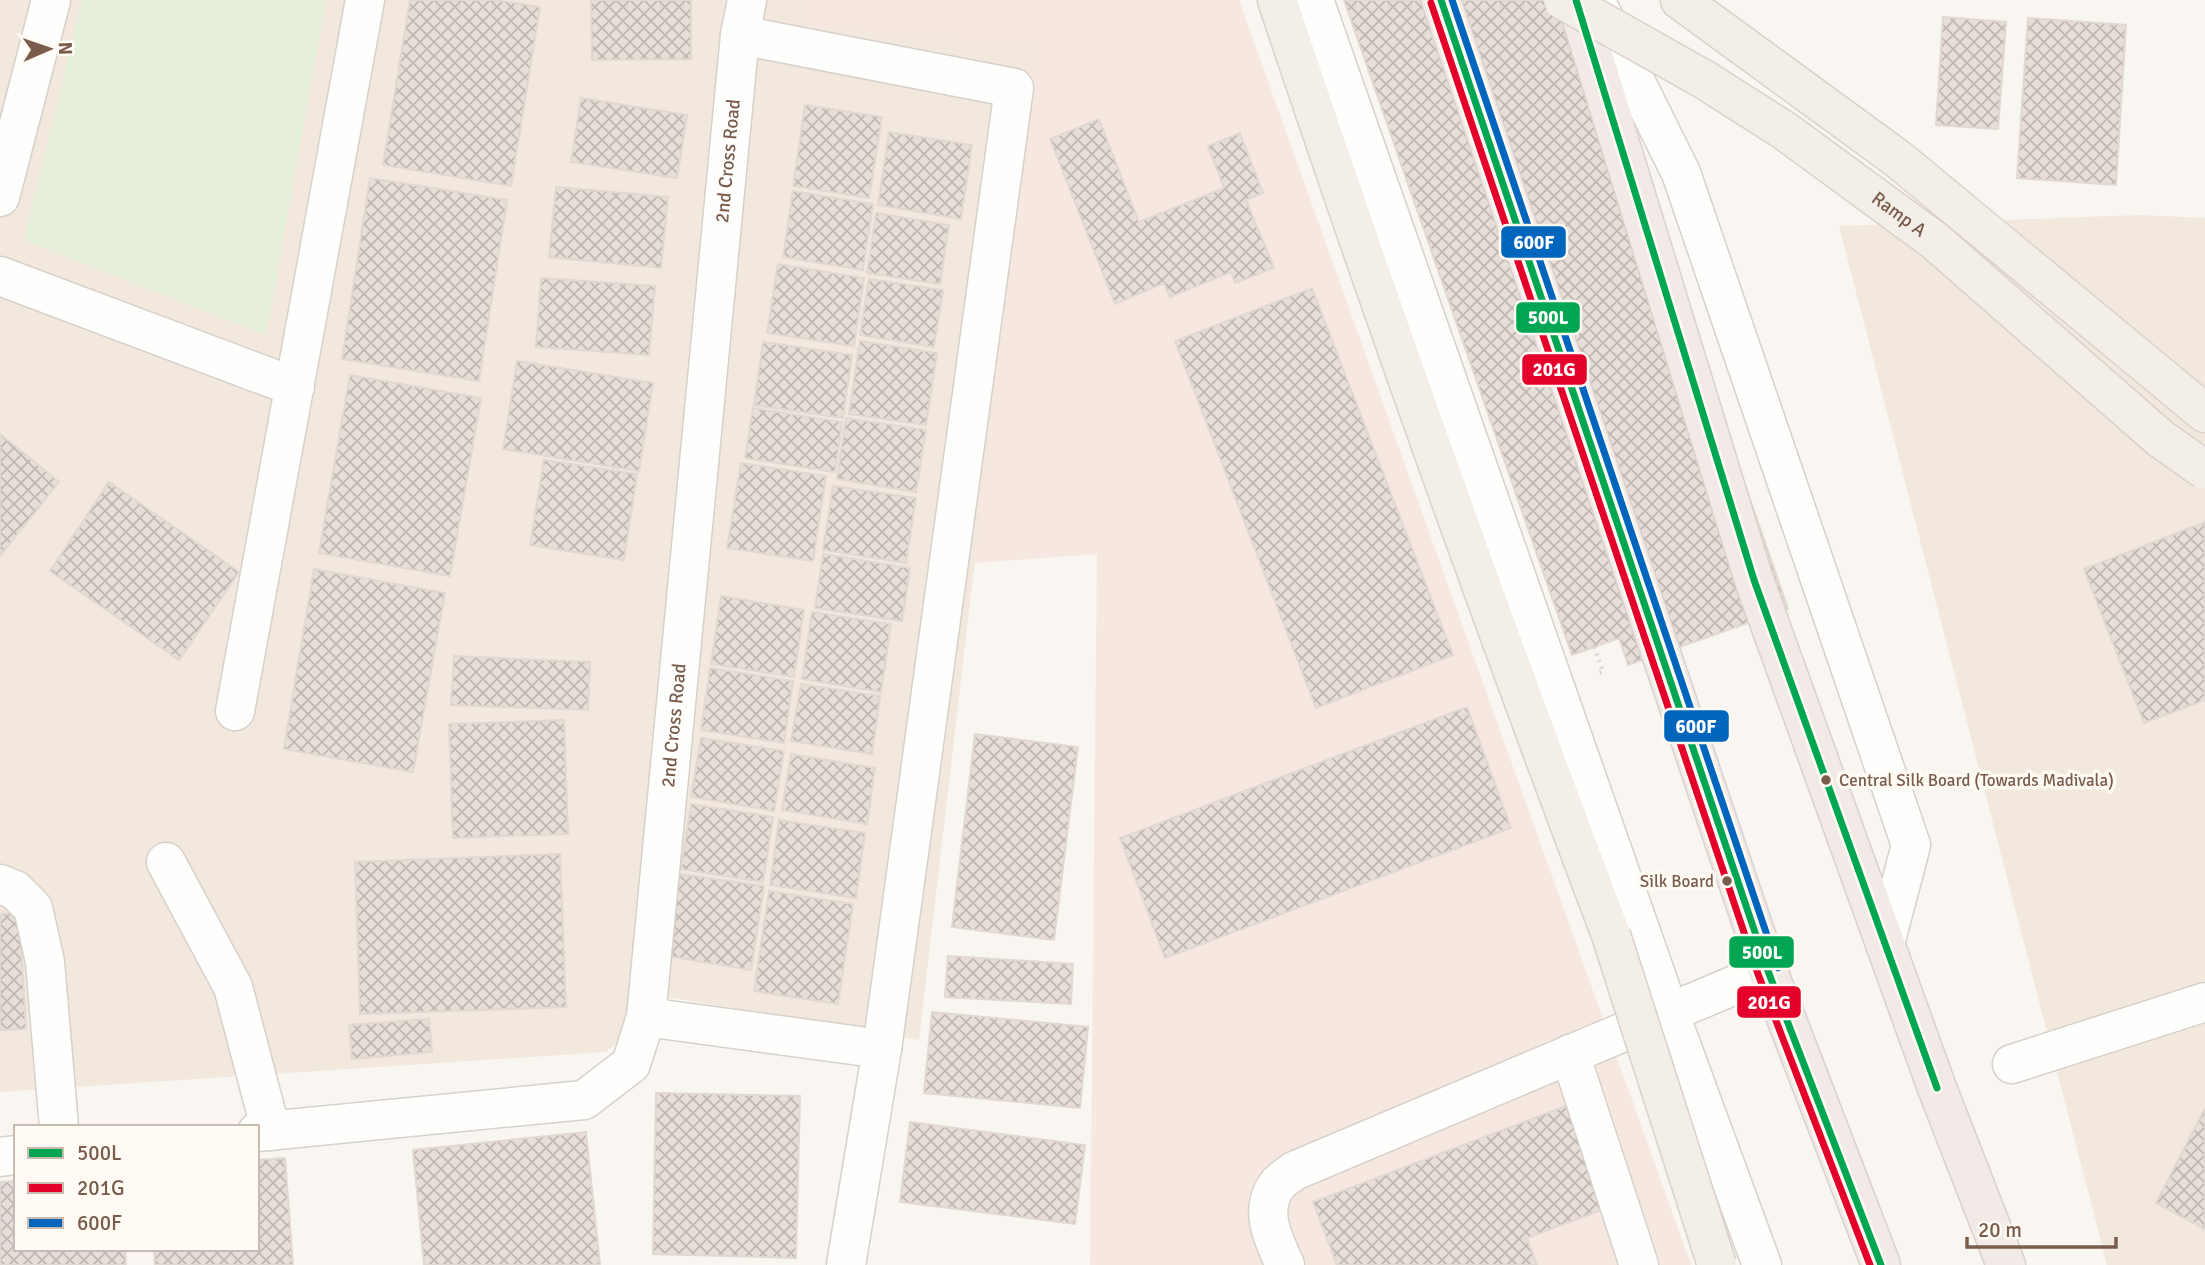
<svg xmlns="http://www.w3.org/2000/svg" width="2205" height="1265" font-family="Signika,sans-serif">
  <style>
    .residential { fill: #f2e8de }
    .commercial { fill: #f6e8e1 }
    .park { fill: #e7f0db }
    .building { fill: url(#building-cross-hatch); stroke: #e2d8d2; stroke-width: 2 }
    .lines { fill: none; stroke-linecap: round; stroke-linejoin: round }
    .minor-casing { stroke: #d7d1cb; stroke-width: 41 }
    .major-casing { stroke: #dad1cc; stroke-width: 41 }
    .highway-casing { stroke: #dad1cc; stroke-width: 41 }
    .path { stroke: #dcd5d0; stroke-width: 4.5; stroke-dasharray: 2 5; stroke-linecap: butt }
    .minor { stroke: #fefefd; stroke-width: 38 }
    .major { stroke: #f3eee8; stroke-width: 38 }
    .highway { stroke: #f2eae7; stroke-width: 38 }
    .major-bridge-casing { stroke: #dad1cc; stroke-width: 41; stroke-linecap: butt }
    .major-bridge { stroke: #f3eee8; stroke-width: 38 }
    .bus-1-casing { stroke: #fffaf3; stroke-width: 12 }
    .bus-2-casing { stroke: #fffaf3; stroke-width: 12 }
    .bus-3-casing { stroke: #fffaf3; stroke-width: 12 }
    .bus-1 { stroke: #00a651; stroke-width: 7 }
    .bus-2 { stroke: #e4002b; stroke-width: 7 }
    .bus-3 { stroke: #0065bd; stroke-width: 7 }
    .bus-dot { fill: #7a5c4d; stroke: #fffaf3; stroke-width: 2.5 }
    .labels { text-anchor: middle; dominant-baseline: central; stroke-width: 7; stroke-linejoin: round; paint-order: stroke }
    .bus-label { font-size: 17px; fill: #7a5c4d; stroke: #fffaf3; text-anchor: start }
    .street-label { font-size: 19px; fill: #7a5c4d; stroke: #fffaf3 }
    .line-badge { stroke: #fffaf3; stroke-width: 2.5 }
    .badge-label { font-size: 19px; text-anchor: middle; font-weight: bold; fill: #fff }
  </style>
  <defs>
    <pattern id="building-cross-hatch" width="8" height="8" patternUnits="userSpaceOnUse" patternTransform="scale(1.75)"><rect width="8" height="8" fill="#e6ded7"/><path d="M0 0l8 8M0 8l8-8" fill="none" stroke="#bfb7b1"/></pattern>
  </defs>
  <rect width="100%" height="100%" fill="#f9f5f0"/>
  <g class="residential">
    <path d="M 0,0 L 809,0 L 803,27 L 1035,46 L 919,1040 L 668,997 L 606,1052 L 0,1092 Z"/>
    <path d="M 2139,215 L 2205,218 L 2205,1265 L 2107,1265 L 1839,226 Z"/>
  </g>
  <path class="commercial" d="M 809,0 L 1239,0 L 1691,1265 L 1090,1265 L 1097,554 L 974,563 L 1035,46 L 803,27 Z"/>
  <path class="park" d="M 82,0 L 326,0 L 266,335 L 24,240 Z"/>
  <g class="building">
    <path d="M 410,0 L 495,0 L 540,7 L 511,186 L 383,165 Z"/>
    <path d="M 591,0 L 691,0 L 691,59 L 592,60 Z"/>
    <path d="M 1344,0 L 1577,0 L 1788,609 L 1628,665 L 1619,638 L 1572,655 Z"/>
    <path d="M 1943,17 L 2006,22 L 1998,129 L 1936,125 Z"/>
    <path d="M 2028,18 L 2126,25 L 2116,185 L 2017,178 Z"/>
    <path d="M 581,98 L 687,115 L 677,178 L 571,162 Z"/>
    <path d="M 805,105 L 882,117 L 869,198 L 793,186 Z"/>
    <path d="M 1099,119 L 1139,222 L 1224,188 L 1208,146 L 1240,133 L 1263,193 L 1246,200 L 1274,268 L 1235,283 L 1231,272 L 1170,297 L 1164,283 L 1115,304 L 1050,139 Z"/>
    <path d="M 889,132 L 972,145 L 961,219 L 878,205 Z"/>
    <path d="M 370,178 L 507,200 L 479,381 L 342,359 Z"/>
    <path d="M 556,187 L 668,197 L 661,268 L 549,257 Z"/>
    <path d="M 793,191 L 873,204 L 863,270 L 783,257 Z"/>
    <path d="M 876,213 L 949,225 L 940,284 L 867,273 Z"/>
    <path d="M 778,264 L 864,278 L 854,346 L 767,333 Z"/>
    <path d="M 541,278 L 655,286 L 649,355 L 536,347 Z"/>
    <path d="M 869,279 L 943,290 L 934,347 L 860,335 Z"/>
    <path d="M 1312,288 L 1453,655 L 1316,708 L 1175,341 Z"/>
    <path d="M 860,341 L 937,353 L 926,425 L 849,414 Z"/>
    <path d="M 763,342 L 852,355 L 843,418 L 754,405 Z"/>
    <path d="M 517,361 L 653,383 L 639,471 L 503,449 Z"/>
    <path d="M 350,375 L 481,398 L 450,576 L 319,553 Z"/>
    <path d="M 753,408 L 842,422 L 835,472 L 745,458 Z"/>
    <path d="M 846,418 L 926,430 L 916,492 L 837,479 Z"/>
    <path d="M 0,434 L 59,482 L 0,556 Z"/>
    <path d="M 544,460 L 637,474 L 624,560 L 530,545 Z"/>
    <path d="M 741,463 L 826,476 L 813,561 L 727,548 Z"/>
    <path d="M 109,482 L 239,572 L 179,660 L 50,571 Z"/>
    <path d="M 833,486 L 916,498 L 906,563 L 823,550 Z"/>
    <path d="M 2205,522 L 2205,700 L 2144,723 L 2084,569 Z"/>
    <path d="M 823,554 L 910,568 L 902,621 L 815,608 Z"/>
    <path d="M 314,569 L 445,593 L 413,772 L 284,749 Z"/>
    <path d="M 721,596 L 804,610 L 794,677 L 711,664 Z"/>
    <path d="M 812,612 L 891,624 L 881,692 L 802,679 Z"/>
    <path d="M 454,656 L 590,662 L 588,710 L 451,705 Z"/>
    <path d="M 710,668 L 793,681 L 784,743 L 701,730 Z"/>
    <path d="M 801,684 L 880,696 L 872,754 L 791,741 Z"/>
    <path d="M 1467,707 L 1511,828 L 1165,958 L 1120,838 Z"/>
    <path d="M 564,720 L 568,834 L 453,838 L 449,724 Z"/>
    <path d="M 975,734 L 1078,747 L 1054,940 L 952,927 Z"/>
    <path d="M 701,738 L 784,751 L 774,811 L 691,797 Z"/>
    <path d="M 791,754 L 875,768 L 867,824 L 782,810 Z"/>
    <path d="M 691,804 L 773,817 L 763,882 L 681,869 Z"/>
    <path d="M 779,820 L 865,833 L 856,898 L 770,885 Z"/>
    <path d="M 560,854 L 566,1007 L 360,1014 L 355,862 Z"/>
    <path d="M 680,874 L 764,886 L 751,970 L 667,956 Z"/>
    <path d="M 769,891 L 853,904 L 838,1004 L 754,991 Z"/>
    <path d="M 19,913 L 26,1029 L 0,1030 L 0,914 Z"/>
    <path d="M 948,956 L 1073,964 L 1071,1004 L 945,997 Z"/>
    <path d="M 932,1012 L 1088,1027 L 1080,1108 L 924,1093 Z"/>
    <path d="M 429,1019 L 432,1052 L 352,1059 L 349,1025 Z"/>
    <path d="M 656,1093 L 800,1096 L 796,1258 L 653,1254 Z"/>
    <path d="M 1566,1106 L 1604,1209 L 1527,1238 L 1537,1265 L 1337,1265 L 1313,1202 Z"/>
    <path d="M 2204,1110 L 2205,1111 L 2205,1229 L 2156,1203 Z"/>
    <path d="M 910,1122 L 1085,1145 L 1075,1224 L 900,1202 Z"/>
    <path d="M 586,1132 L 600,1265 L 424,1265 L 413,1150 Z"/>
    <path d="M 285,1158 L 293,1265 L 155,1265 L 154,1249 L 257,1249 L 257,1160 Z"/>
    <path d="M 16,1181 L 16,1249 L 125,1249 L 126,1265 L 0,1265 L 0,1182 Z"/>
  </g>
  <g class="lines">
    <defs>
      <g id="minor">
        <path d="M 1314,0 L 1669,1012 L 1762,1265"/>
        <path d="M 1599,8 L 1681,173 L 1911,845 L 1885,944"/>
        <path d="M 740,35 L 1014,88 L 882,1049 L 846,1265"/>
        <path d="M 0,197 L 51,0"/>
        <path d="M 0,276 L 295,387"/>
        <path d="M 235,711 L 365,0"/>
        <path d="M 166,862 L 233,987 L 271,1131"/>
        <path d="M 0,884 L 15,890 L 33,908 L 45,962 L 59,1127"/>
        <path d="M 646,1017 L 882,1049"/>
        <path d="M 1570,1054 L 1639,1265"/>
        <path d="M 2012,1064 L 2205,1002"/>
        <path id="s1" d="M 257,1132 L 584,1100 L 631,1064 L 646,1017 L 740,35 L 747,0"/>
        <path d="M 0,1157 L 16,1155"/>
        <path d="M 1285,1265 C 1274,1240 1258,1211 1277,1185 C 1281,1180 1289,1175 1294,1171 L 1768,971"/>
      </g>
      <g id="major">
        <path d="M 1277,0 C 1382,314 1494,626 1611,935"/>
        <path d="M 1680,0 L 1898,159 L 2205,413"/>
      </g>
      <g id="highway">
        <path d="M 1441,0 L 1768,971 L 1881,1265"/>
        <path d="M 1576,0 L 1754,580 L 1937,1088 L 2006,1265"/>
      </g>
    </defs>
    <use href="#minor" class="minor-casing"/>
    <use href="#major" class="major-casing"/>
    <use href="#highway" class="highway-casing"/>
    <path class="path" d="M 1594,647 L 1603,672 L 1596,674"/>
    <use href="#minor" class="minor"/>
    <use href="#major" class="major"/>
    <use href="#highway" class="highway"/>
    <defs>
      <g id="major-bridge">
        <path id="s2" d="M 1563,0 L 1705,80 L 1785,131 L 1935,241 L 2161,439 L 2205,470"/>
        <path d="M 1611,935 L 1717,1265"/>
      </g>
    </defs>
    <use href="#major-bridge" class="major-bridge-casing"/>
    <use href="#major-bridge" class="major-bridge"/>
    <defs>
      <g id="bus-1">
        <path d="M 1441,0 L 1768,971 L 1881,1265"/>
        <path d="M 1576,0 L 1754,580 L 1937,1088"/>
      </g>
      <path id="bus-2" d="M 1431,3 L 1758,974 L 1870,1265"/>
      <path id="bus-3" d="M 1452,0 L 1778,968"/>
    </defs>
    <use href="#bus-1" class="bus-1-casing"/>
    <use href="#bus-2" class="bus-2-casing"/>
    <use href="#bus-3" class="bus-3-casing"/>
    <use href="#bus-1" class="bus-1"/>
    <use href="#bus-2" class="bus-2"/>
    <use href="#bus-3" class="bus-3"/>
  </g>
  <g class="bus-dot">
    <circle cx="1826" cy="780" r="6"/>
    <circle cx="1727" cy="881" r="6"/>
  </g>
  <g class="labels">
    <g class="bus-label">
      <text x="1839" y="780">Central Silk Board (Towards Madivala)</text>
      <text x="1714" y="881" text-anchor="end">Silk Board</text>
    </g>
    <g class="street-label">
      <text stroke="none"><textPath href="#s1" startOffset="1297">2nd Cross Road</textPath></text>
      <text stroke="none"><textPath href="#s2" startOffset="399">Ramp A</textPath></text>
      <text stroke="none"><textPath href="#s1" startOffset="730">2nd Cross Road</textPath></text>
    </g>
  </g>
  <g class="line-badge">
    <rect x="1500" y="225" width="67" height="34" rx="7" fill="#0065bd"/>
    <rect x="1515" y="301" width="66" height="33" rx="7" fill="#00a651"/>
    <rect x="1521" y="353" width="67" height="33" rx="7" fill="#e4002b"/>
    <rect x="1663" y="709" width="67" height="34" rx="7" fill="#0065bd"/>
    <rect x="1728" y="935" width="67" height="34" rx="7" fill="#00a651"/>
    <rect x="1736" y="985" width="66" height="34" rx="7" fill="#e4002b"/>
  </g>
  <g class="badge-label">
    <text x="1534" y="249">600F</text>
    <text x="1548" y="324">500L</text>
    <text x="1554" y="376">201G</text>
    <text x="1696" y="733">600F</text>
    <text x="1762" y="959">500L</text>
    <text x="1769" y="1009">201G</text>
  </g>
  <rect x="14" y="1125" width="245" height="126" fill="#fffaf3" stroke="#cabbb1" stroke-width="2"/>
  <rect x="28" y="1148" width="35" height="10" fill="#00a651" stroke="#cabbb1" stroke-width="2"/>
  <text x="77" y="1160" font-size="21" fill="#7a5c4d">500L</text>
  <rect x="28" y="1183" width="35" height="10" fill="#e4002b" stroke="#cabbb1" stroke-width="2"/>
  <text x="77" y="1195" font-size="21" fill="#7a5c4d">201G</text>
  <rect x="28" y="1218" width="35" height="10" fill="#0065bd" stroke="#cabbb1" stroke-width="2"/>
  <text x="77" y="1230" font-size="21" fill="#7a5c4d">600F</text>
  <g transform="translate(49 49) rotate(88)" stroke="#fffaf3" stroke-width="5" paint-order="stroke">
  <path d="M0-5L12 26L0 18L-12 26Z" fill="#7a5c4d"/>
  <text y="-10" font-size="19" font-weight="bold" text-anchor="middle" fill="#7a5c4d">N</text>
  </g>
  <path d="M1967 1237v10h149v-10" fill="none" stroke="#7a5c4d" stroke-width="3.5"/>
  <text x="1978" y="1237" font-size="21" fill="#7a5c4d" stroke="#fffaf3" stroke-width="5" paint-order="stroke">20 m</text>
</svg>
